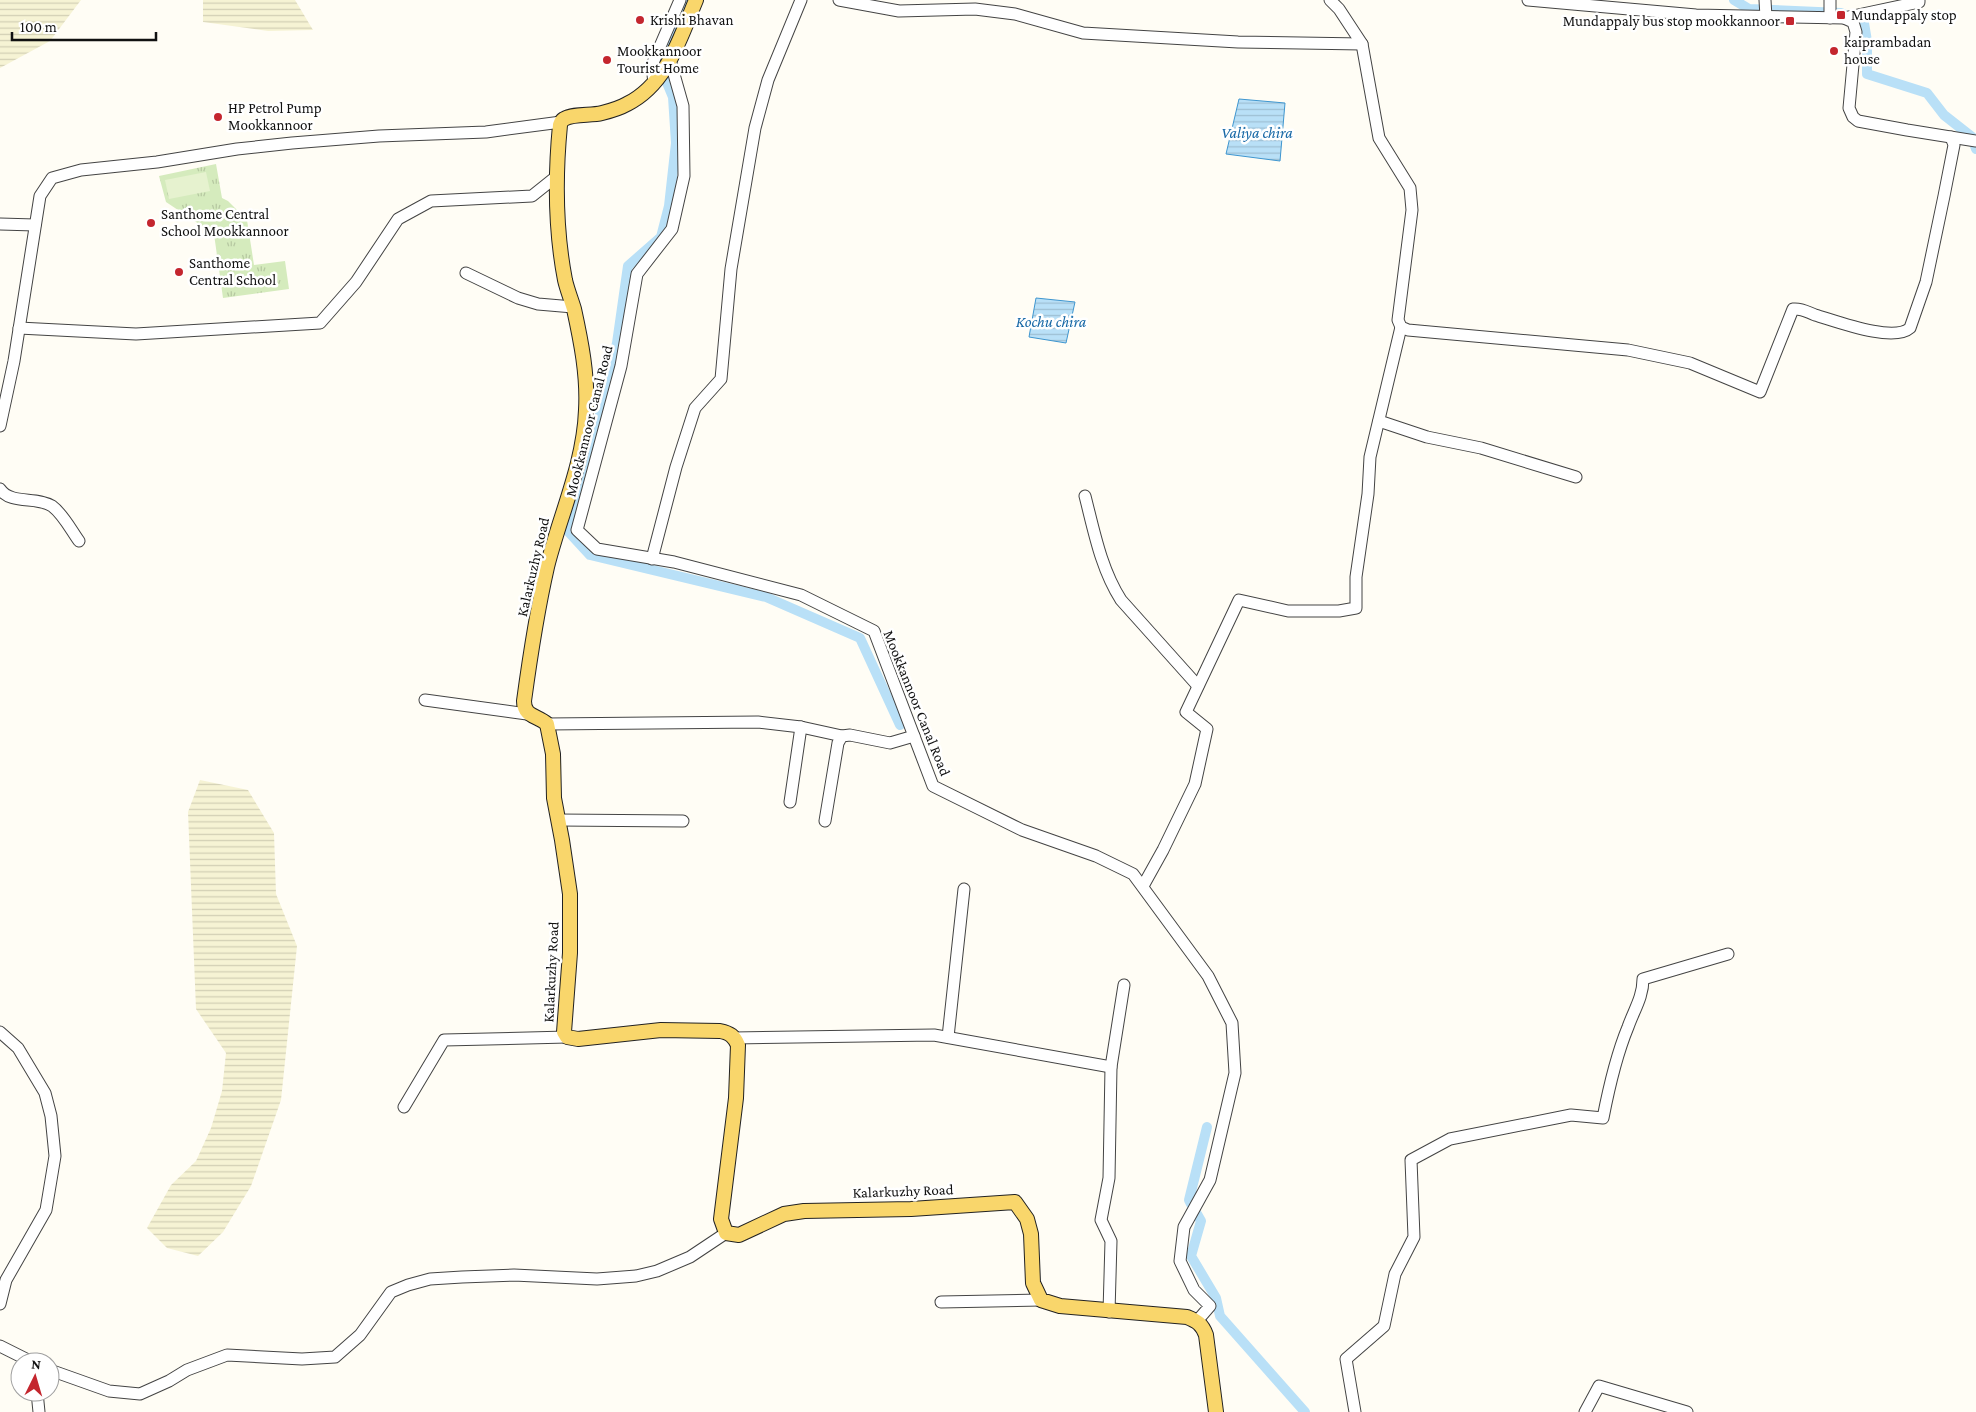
<svg xmlns="http://www.w3.org/2000/svg" width="1976" height="1412" font-family="'Crimson Pro',serif">
  <style>
    .farmland { fill: url(#farmland-rules) }
    .grass { fill: url(#grass-tufts) }
    .pitch { fill: #e6f2cf }
    .water { fill: url(#water-rules); stroke: #3f96cf }
    .lines { fill: none; stroke-linecap: round; stroke-linejoin: round }
    .canal { stroke: #b9e0f7; stroke-width: 10 }
    .minor-casing { stroke: #444; stroke-width: 13 }
    .major-casing { stroke: #222; stroke-width: 16 }
    .minor { stroke: #fff; stroke-width: 11 }
    .major { stroke: #f9d66b; stroke-width: 14 }
    .poi-dot { fill: #c4262e; stroke: #fff; stroke-width: 2 }
    .labels { text-anchor: middle; dominant-baseline: central; stroke-width: 5; stroke-linejoin: round; paint-order: stroke }
    .poi-label { font-size: 15px; fill: #111; stroke: #fff; text-anchor: start }
    .street-label { font-size: 15px; fill: #111; stroke: #fff }
    .water-label { font-size: 16px; font-style: italic; fill: #1768a6; stroke: #fff }
  </style>
  <defs>
    <pattern id="farmland-rules" width="6" height="5" patternUnits="userSpaceOnUse" patternTransform="scale(1.25)"><rect width="6" height="5" fill="#f6f3d4"/><path d="M0 2.5h6" fill="none" stroke="#d2cfb5"/></pattern>
    <pattern id="grass-tufts" width="24" height="20" patternUnits="userSpaceOnUse" patternTransform="scale(1.25)"><rect width="24" height="20" fill="#d5ebbd"/><path d="M3 7l-1-3M5 7V3M7 7l1-3M15 17l-1-3M17 17v-4M19 17l1-3" fill="none" stroke="#b6c8a1"/></pattern>
    <pattern id="water-rules" width="6" height="5" patternUnits="userSpaceOnUse" patternTransform="scale(1.25)"><rect width="6" height="5" fill="#b9e0f7"/><path d="M0 2.5h6" fill="none" stroke="#9ebfd3"/></pattern>
  </defs>
  <rect width="100%" height="100%" fill="#fffdf5"/>
  <g class="farmland">
    <path d="M 0,0 L 81,0 L 50,41 L 0,68 Z"/>
    <path d="M 203,0 L 295,0 L 313,30 L 268,31 L 203,22 Z"/>
    <path d="M 200,780 L 248,790 L 274,833 L 276,894 L 297,946 L 281,1100 L 251,1186 L 223,1232 L 198,1256 L 167,1248 L 147,1228 L 171,1185 L 196,1161 L 211,1128 L 222,1091 L 226,1053 L 196,1009 L 188,812 Z"/>
  </g>
  <path class="grass" d="M 216,164 L 222,198 L 228,201 L 247,220 L 254,265 L 285,261 L 289,289 L 223,298 L 214,234 L 166,202 L 159,176 Z"/>
  <path class="pitch" d="M 206,172 L 210,191 L 169,199 L 165,180 Z"/>
  <g class="water">
    <path d="M 1239,99 L 1285,103 L 1280,161 L 1226,154 Z"/>
    <path d="M 1036,298 L 1075,302 L 1066,343 L 1029,337 Z"/>
  </g>
  <g class="lines">
    <g class="canal">
      <path d="M 1734,0 L 1749,9 L 1841,13 L 1864,23 L 1867,41 L 1867,74 L 1927,93 L 1944,115 L 1972,137 L 1976,149"/>
      <path d="M 663,72 L 659,63 L 687,0"/>
      <path d="M 663,73 L 673,97 L 676,143 L 669,206 L 661,237 L 628,266 L 617,343 L 592,448 L 567,530 L 590,555 L 766,597 L 860,638 L 900,725"/>
      <path d="M 1191,1204 L 1189,1200 L 1207,1127"/>
      <path d="M 1197,1214 L 1201,1221 L 1191,1256 L 1216,1298 L 1220,1316 L 1305,1412"/>
    </g>
    <defs>
      <g id="minor">
        <path d="M 839,0 L 899,11 L 975,9 L 1015,14 L 1083,33 L 1238,42 L 1362,44"/>
        <path d="M 1330,0 L 1339,9 L 1362,44 L 1379,138 L 1410,188 L 1412,210 L 1398,320 L 1401,327 L 1408,330 L 1628,350 L 1690,363 L 1760,392 L 1793,309 C 1802,308 1807,312 1815,315 C 1836,321 1893,343 1910,328 L 1926,282 L 1944,196 L 1954,145 L 1951,137"/>
        <path d="M 1528,0 L 1696,15 L 1844,18 L 1853,22 L 1856,32 L 1849,108 L 1853,117 L 1858,121 L 1907,130 L 1976,141"/>
        <path d="M 1765,0 L 1766,17"/>
        <path d="M 1830,0 L 1830,18"/>
        <path d="M 1844,18 L 1919,2 L 1919,0"/>
        <path d="M 670,60 L 683,106 L 684,176 L 672,229 L 637,274 L 621,366 L 577,530 L 597,549 L 674,562 L 801,595 L 874,631 L 933,786 L 1022,830 L 1096,856 L 1133,874 L 1208,976 L 1232,1023 L 1235,1073 L 1210,1180 L 1184,1227 L 1180,1261 L 1194,1290 L 1210,1306 L 1197,1321"/>
        <path d="M 654,84 L 652,65 L 680,0"/>
        <path d="M 0,224 L 35,225"/>
        <path d="M 466,273 L 518,298 L 538,304 L 573,307"/>
        <path d="M 19,328 L 136,334 L 320,323 L 356,282 L 398,219 L 431,201 L 532,196 L 557,176"/>
        <path d="M 1379,421 L 1427,437 L 1481,448 L 1576,477"/>
        <path d="M 0,426 L 14,361 L 40,196 L 52,178 L 81,170 L 157,162 L 237,149 L 292,143 L 379,136 L 486,132 L 561,122"/>
        <path d="M 0,489 C 11,505 36,496 52,506 C 63,514 71,530 79,541"/>
        <path d="M 1085,496 C 1094,531 1101,569 1121,600 L 1198,686"/>
        <path d="M 652,559 L 676,467 L 695,408 L 721,379 L 731,269 L 755,128 L 768,80 L 801,0"/>
        <path d="M 425,700 L 527,714"/>
        <path d="M 547,724 L 758,722 L 801,727 L 842,736"/>
        <path d="M 790,802 L 801,727"/>
        <path d="M 558,820 L 683,821"/>
        <path d="M 825,821 L 838,743 L 842,736 L 850,735 L 890,743 L 914,736"/>
        <path d="M 1143,886 L 1163,850 L 1195,784 L 1207,729 L 1186,712 L 1239,600 L 1288,611 L 1339,611 L 1356,608 L 1356,577 L 1368,494 L 1370,457 L 1401,327"/>
        <path d="M 0,1032 L 18,1048 L 45,1093 L 51,1116 L 55,1156 L 46,1210 L 6,1280 L 0,1304"/>
        <path d="M 948,1037 L 964,889"/>
        <path d="M 734,1038 L 934,1035 L 1111,1067"/>
        <path d="M 404,1107 L 444,1040 L 567,1037"/>
        <path d="M 941,1302 L 1041,1300"/>
        <path d="M 1109,1312 L 1111,1241 L 1101,1220 L 1109,1178 L 1111,1067 L 1124,985"/>
        <path d="M 0,1346 L 32,1362"/>
        <path d="M 50,1370 L 109,1391 L 140,1394 L 169,1381 L 187,1370 L 227,1355 L 302,1359 L 335,1357 L 360,1335 L 391,1292 L 408,1285 L 430,1279 L 462,1277 L 514,1275 L 597,1279 L 636,1276 L 657,1271 L 690,1257 L 726,1233"/>
        <path d="M 37,1392 L 39,1412"/>
        <path d="M 1355,1412 L 1346,1359 L 1384,1326 L 1395,1274 L 1414,1237 L 1411,1160 L 1450,1139 L 1571,1115 L 1603,1118 C 1609,1087 1616,1056 1628,1027 C 1634,1010 1643,997 1643,979 L 1728,954"/>
        <path d="M 1585,1412 L 1599,1386 L 1687,1412"/>
      </g>
      <path id="major" d="M 696,0 C 680,38 667,84 627,104 C 620,108 610,111 602,113 C 591,116 574,113 564,119 C 561,121 561,122 560,125 C 555,177 555,228 565,280 C 567,289 571,299 574,309 C 581,341 588,376 586,410 C 584,464 560,515 547,567 C 537,611 530,657 524,701 C 524,717 537,715 547,724 L 553,754 L 554,798 L 562,840 L 570,894 L 570,953 L 564,1032 L 567,1037 L 578,1039 L 661,1030 L 720,1031 C 730,1033 734,1036 738,1045 L 736,1098 L 721,1219 L 726,1233 L 739,1235 L 784,1214 L 804,1211 L 911,1209 L 1015,1202 L 1027,1219 L 1031,1234 L 1033,1283 L 1041,1300 L 1060,1306 L 1187,1317 C 1197,1321 1202,1324 1206,1335 L 1216,1412"/>
    </defs>
    <use href="#minor" class="minor-casing"/>
    <use href="#major" class="major-casing"/>
    <use href="#minor" class="minor"/>
    <use href="#major" class="major"/>
  </g>
  <g class="poi-dot">
    <rect x="1836" y="10" width="10" height="10" rx="2.5"/>
    <circle cx="640" cy="20" r="5"/>
    <rect x="1785" y="16" width="10" height="10" rx="2.5"/>
    <circle cx="1834" cy="51" r="5"/>
    <circle cx="607" cy="60" r="5"/>
    <circle cx="218" cy="117" r="5"/>
    <circle cx="151" cy="223" r="5"/>
    <circle cx="179" cy="272" r="5"/>
  </g>
  <g class="labels">
    <g class="poi-label">
      <text x="1851" y="15">Mundappaly stop</text>
      <text x="650" y="20">Krishi Bhavan</text>
      <text x="1780" y="21" text-anchor="end">Mundappaly bus stop mookkannoor</text>
      <text x="1844" y="42">kaiprambadan<tspan x="1844" dy="17">house</tspan></text>
      <text x="617" y="51">Mookkannoor<tspan x="617" dy="17">Tourist Home</tspan></text>
      <text x="228" y="108">HP Petrol Pump<tspan x="228" dy="17">Mookkannoor</tspan></text>
      <text x="161" y="214">Santhome Central<tspan x="161" dy="17">School Mookkannoor</tspan></text>
      <text x="189" y="263">Santhome<tspan x="189" dy="17">Central School</tspan></text>
    </g>
    <g class="street-label">
      <text transform="translate(589 421) rotate(-76)">Mookkannoor Canal Road</text>
      <text transform="translate(533 567) rotate(-77)">Kalarkuzhy Road</text>
      <text transform="translate(917 703) rotate(68)">Mookkannoor Canal Road</text>
      <text transform="translate(551 972) rotate(-87)">Kalarkuzhy Road</text>
      <text transform="translate(903 1191) rotate(-2)">Kalarkuzhy Road</text>
    </g>
    <g class="water-label">
      <text x="1257" y="132">Valiya chira</text>
      <text x="1051" y="321">Kochu chira</text>
    </g>
  </g>
  <g transform="translate(35 1377) rotate(5)"><circle r="24" fill="#ffffff" stroke="#a0a0a0"/>
  <path d="M0-4L9 19L0 12L-9 19Z" fill="#c4262e"/>
  <text y="-8" font-size="14" font-weight="bold" text-anchor="middle" fill="#111111">N</text>
  </g>
  <path d="M12 32v8h144v-8" fill="none" stroke="#111111" stroke-width="2.5"/>
  <text x="20" y="32" font-size="15" fill="#111111" stroke="#ffffff" stroke-width="4" paint-order="stroke">100 m</text>
</svg>
